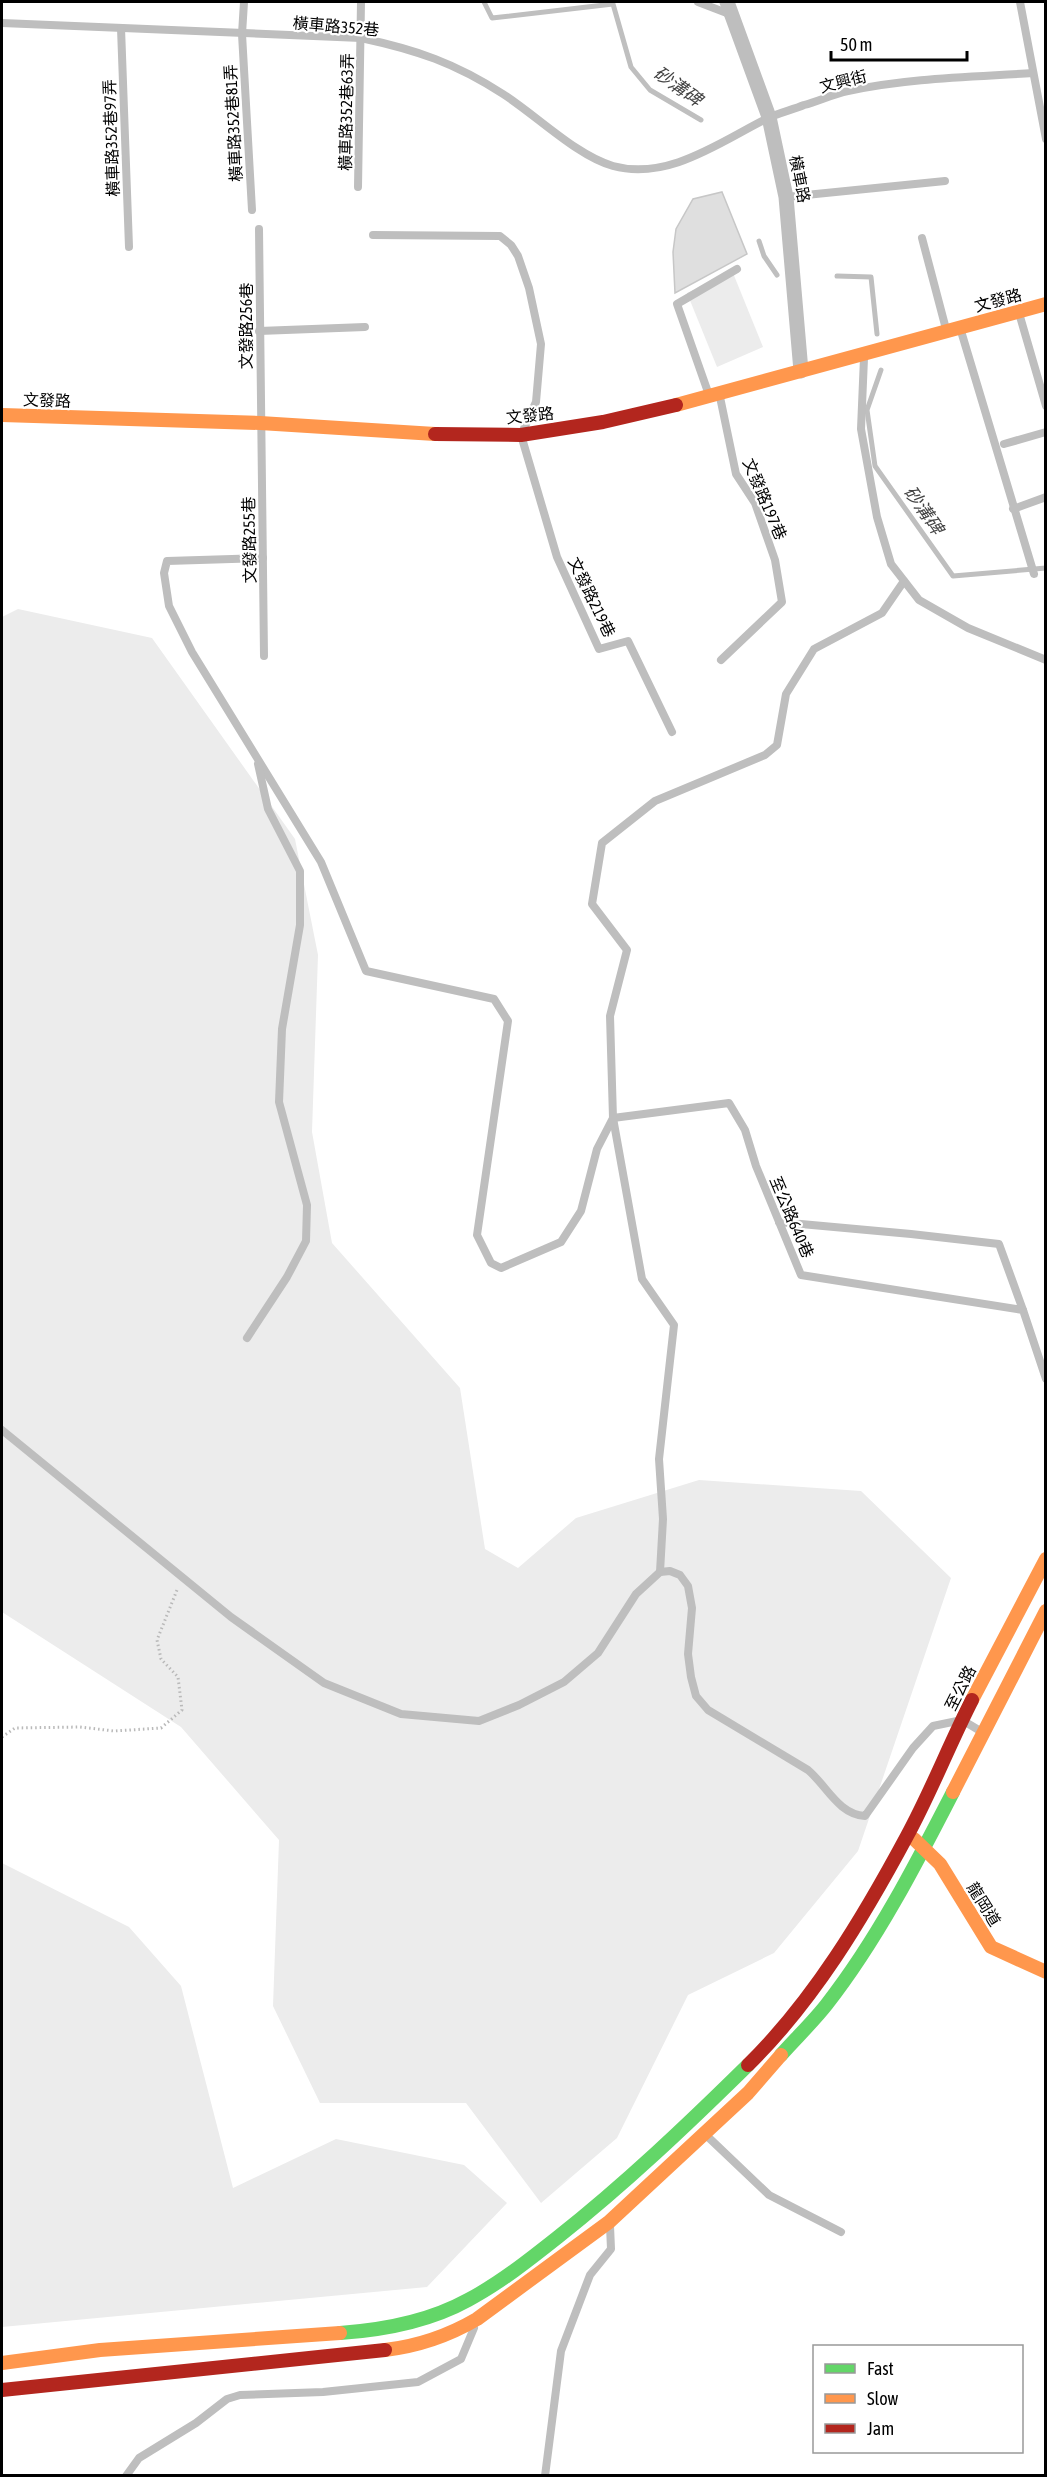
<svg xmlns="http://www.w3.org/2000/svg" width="1047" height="2477" font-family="'Asap Condensed','Noto Sans TC',sans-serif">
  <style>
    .green { fill: #ececec }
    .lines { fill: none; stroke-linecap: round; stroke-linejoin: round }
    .stream { stroke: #bfbfbf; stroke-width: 5 }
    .building { fill: #dfdfdf; stroke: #c7c7c7; stroke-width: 1.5 }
    .path { stroke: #b9b9b9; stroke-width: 3; stroke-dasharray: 1.5 3; stroke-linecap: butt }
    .lane { stroke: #bebebe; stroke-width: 8 }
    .street { stroke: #bebebe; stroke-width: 15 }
    .fast { stroke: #63d668; stroke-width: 14 }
    .slow { stroke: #ff974d; stroke-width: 14 }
    .jam { stroke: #b3261e; stroke-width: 14 }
    .labels { text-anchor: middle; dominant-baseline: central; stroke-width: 4.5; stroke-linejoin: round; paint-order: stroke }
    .street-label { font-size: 16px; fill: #000; stroke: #fff }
    .water-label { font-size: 18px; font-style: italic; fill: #444; stroke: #fff }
  </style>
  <rect width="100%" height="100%" fill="#fff"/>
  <g class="green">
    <path d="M 733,273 L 763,347 L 717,367 L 687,293 Z"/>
    <path d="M 18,609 L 152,638 L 295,839 L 318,955 L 312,1132 L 332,1243 L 460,1388 L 485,1549 L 518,1568 L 576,1518 L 699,1480 L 861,1491 L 951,1578 L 858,1851 L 774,1953 L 688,1995 L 617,2138 L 541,2203 L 466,2103 L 320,2103 L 273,2006 L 279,1840 L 181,1727 L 2,1612 L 2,617 Z"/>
    <path d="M 2,1863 L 129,1927 L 181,1986 L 233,2188 L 336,2139 L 464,2165 L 507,2203 L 427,2287 L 2,2327 Z"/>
  </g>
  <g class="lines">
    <g class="stream">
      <path d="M 484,2 L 492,18 L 613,4 L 631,67 L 650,90 L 701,120"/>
      <path d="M 759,241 L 764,256 L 777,275"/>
      <path d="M 837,276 L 871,277 L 877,334"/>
      <path d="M 881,370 L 867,410 L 875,466 L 953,576 L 1046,568"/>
    </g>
  </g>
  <path class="building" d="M 722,192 L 747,254 L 675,293 L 673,252 L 676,229 L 693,199 Z"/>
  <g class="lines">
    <path class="path" d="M 2,1737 L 15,1728 L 80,1727 L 114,1731 L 161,1728 L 182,1710 L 178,1677 L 161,1659 L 157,1640 L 177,1590"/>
    <g class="lane">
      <path d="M 244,2 L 242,34 L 252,210"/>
      <path d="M 698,2 L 732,15"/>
      <path d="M 1020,2 L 1046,139"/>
      <path d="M 2,23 L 361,38 C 417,50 455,63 503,94 C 536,115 577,156 613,166 C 668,181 720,142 766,119 C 778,113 792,110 804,105 C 819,101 833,94 848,91 C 908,78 971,77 1033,73"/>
      <path d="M 121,28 L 129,247"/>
      <path d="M 358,187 L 361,2"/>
      <path d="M 786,197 L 945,181"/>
      <path d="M 259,229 L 264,656"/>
      <path d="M 373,235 L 500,236 L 511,245 L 518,256 L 529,288 L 541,344 L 536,402 L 521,435 L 557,557 L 599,649 L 628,641 L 672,732"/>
      <path d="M 922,238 L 946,329"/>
      <path d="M 1019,313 L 1046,406"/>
      <path d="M 259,331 L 365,327"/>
      <path d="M 961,331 L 1034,574"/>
      <path d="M 864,358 L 861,429 L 877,517 L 891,564 L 919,600 L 968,628 L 1046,660"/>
      <path d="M 709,395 L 677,304 L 737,269"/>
      <path d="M 720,397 L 736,474 L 755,503 L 775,560 L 782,602 L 721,660"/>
      <path d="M 1004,444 L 1046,432"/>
      <path d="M 1013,509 L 1046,497"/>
      <path d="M 263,558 L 167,561 L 164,573 L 169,606 L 192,652 L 321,862 L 366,971 L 494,999 L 508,1021 L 477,1235 L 491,1263 L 501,1268 L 561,1242 L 581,1211 L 597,1149 L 613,1118 L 729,1103 L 745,1130 L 756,1166 L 801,1275 L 1023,1310 L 1046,1379"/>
      <path d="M 779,1222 L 911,1234 L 999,1244 L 1023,1310"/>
      <path d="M 247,1338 L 287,1277 L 306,1241 L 307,1205 L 279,1102 L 282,1029 L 300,925 L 300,871 L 268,809 L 258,764"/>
      <path d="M 2,1430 L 231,1617 L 324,1683 L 401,1714 L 479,1721 L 519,1705 L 564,1682 L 598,1653 L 636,1594 L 660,1572 L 670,1571 L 680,1575 L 688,1586 L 692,1608 L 688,1654 L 691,1677 L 696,1696 L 708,1710 L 808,1770 C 827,1786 838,1814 865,1816 L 913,1748 L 933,1726 L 962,1720 L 982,1732"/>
      <path d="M 660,1572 L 663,1519 L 659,1459 L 674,1325 L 642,1279 L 613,1118 L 610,1016 L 627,950 L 592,904 L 602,843 L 655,801 L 765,755 L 777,745 L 786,694 L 814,649 L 882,613 L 904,581"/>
      <path d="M 707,2136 L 769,2195 L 841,2232"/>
      <path d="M 126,2476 L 139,2458 L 196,2423 L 227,2399 L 240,2395 L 323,2392 L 418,2382 L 461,2359 L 474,2328"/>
      <path d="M 545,2476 L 561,2351 L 590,2275 L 611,2249 L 610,2226"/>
    </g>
    <path class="street" d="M 727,2 L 769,117 L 786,197 L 801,371"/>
    <g class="fast">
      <path d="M 781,2055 C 796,2038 813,2022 827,2004 C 877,1940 916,1864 953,1792"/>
      <path d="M 340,2333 C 383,2330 430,2321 468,2300 C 500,2283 529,2260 558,2237 C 625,2184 687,2125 748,2065"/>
    </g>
    <g class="slow">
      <path d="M 676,405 L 1046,304"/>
      <path d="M 2,415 L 260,423 L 435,434"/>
      <path d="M 972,1700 L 1046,1559"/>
      <path d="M 953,1792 L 1046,1611"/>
      <path d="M 914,1839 L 940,1864 L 991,1947 L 1046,1972"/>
      <path d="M 385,2350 C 419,2346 448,2336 477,2319 L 609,2222 L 748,2093 L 781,2055"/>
      <path d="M 2,2363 L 100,2350 L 340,2333"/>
    </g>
    <g class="jam">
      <path d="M 435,434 L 521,435 L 603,422 L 676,405"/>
      <path d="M 748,2065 C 814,2000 863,1918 907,1836 C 931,1792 949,1745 972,1700"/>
      <path d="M 2,2390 L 385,2350"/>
    </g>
  </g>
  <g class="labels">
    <g class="street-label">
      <text transform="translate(336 26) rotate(5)">橫車路352巷</text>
      <text transform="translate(843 81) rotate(-14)">文興街</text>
      <text transform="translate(346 112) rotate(-89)">橫車路352巷63弄</text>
      <text transform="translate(233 123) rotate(-93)">橫車路352巷81弄</text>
      <text transform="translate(111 138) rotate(-92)">橫車路352巷97弄</text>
      <text transform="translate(800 179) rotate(79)">橫車路</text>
      <text transform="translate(998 300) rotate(-15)">文發路</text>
      <text transform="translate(246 326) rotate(-90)">文發路256巷</text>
      <text transform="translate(47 400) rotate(2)">文發路</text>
      <text transform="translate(530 415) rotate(-6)">文發路</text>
      <text transform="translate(765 499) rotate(67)">文發路197巷</text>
      <text transform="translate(249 540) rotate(-91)">文發路255巷</text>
      <text transform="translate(592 597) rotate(64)">文發路219巷</text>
      <text transform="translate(792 1217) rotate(67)">至公路640巷</text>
      <text transform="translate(960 1688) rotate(-63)">至公路</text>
      <text transform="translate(984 1904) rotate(58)">龍岡道</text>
    </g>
    <g class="water-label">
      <text transform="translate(678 86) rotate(35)">砂溝碑</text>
      <text transform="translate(924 510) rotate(55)">砂溝碑</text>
    </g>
  </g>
  <rect width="1047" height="2477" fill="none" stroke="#000000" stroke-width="6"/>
  <rect x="813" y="2345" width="210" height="108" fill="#ffffff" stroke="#999999" stroke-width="1.5"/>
  <rect x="825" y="2364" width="30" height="9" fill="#63d668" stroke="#999999" stroke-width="1.5"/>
  <text x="867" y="2375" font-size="18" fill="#000000">Fast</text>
  <rect x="825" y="2394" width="30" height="9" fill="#ff974d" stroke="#999999" stroke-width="1.5"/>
  <text x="867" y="2405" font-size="18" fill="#000000">Slow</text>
  <rect x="825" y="2424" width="30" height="9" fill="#b3261e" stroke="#999999" stroke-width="1.5"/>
  <text x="867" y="2435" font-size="18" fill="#000000">Jam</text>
  <path d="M831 51v9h136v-9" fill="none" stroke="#000000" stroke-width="3"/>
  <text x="840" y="51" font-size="18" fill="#000000" stroke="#ffffff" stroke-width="4.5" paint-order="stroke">50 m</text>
</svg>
